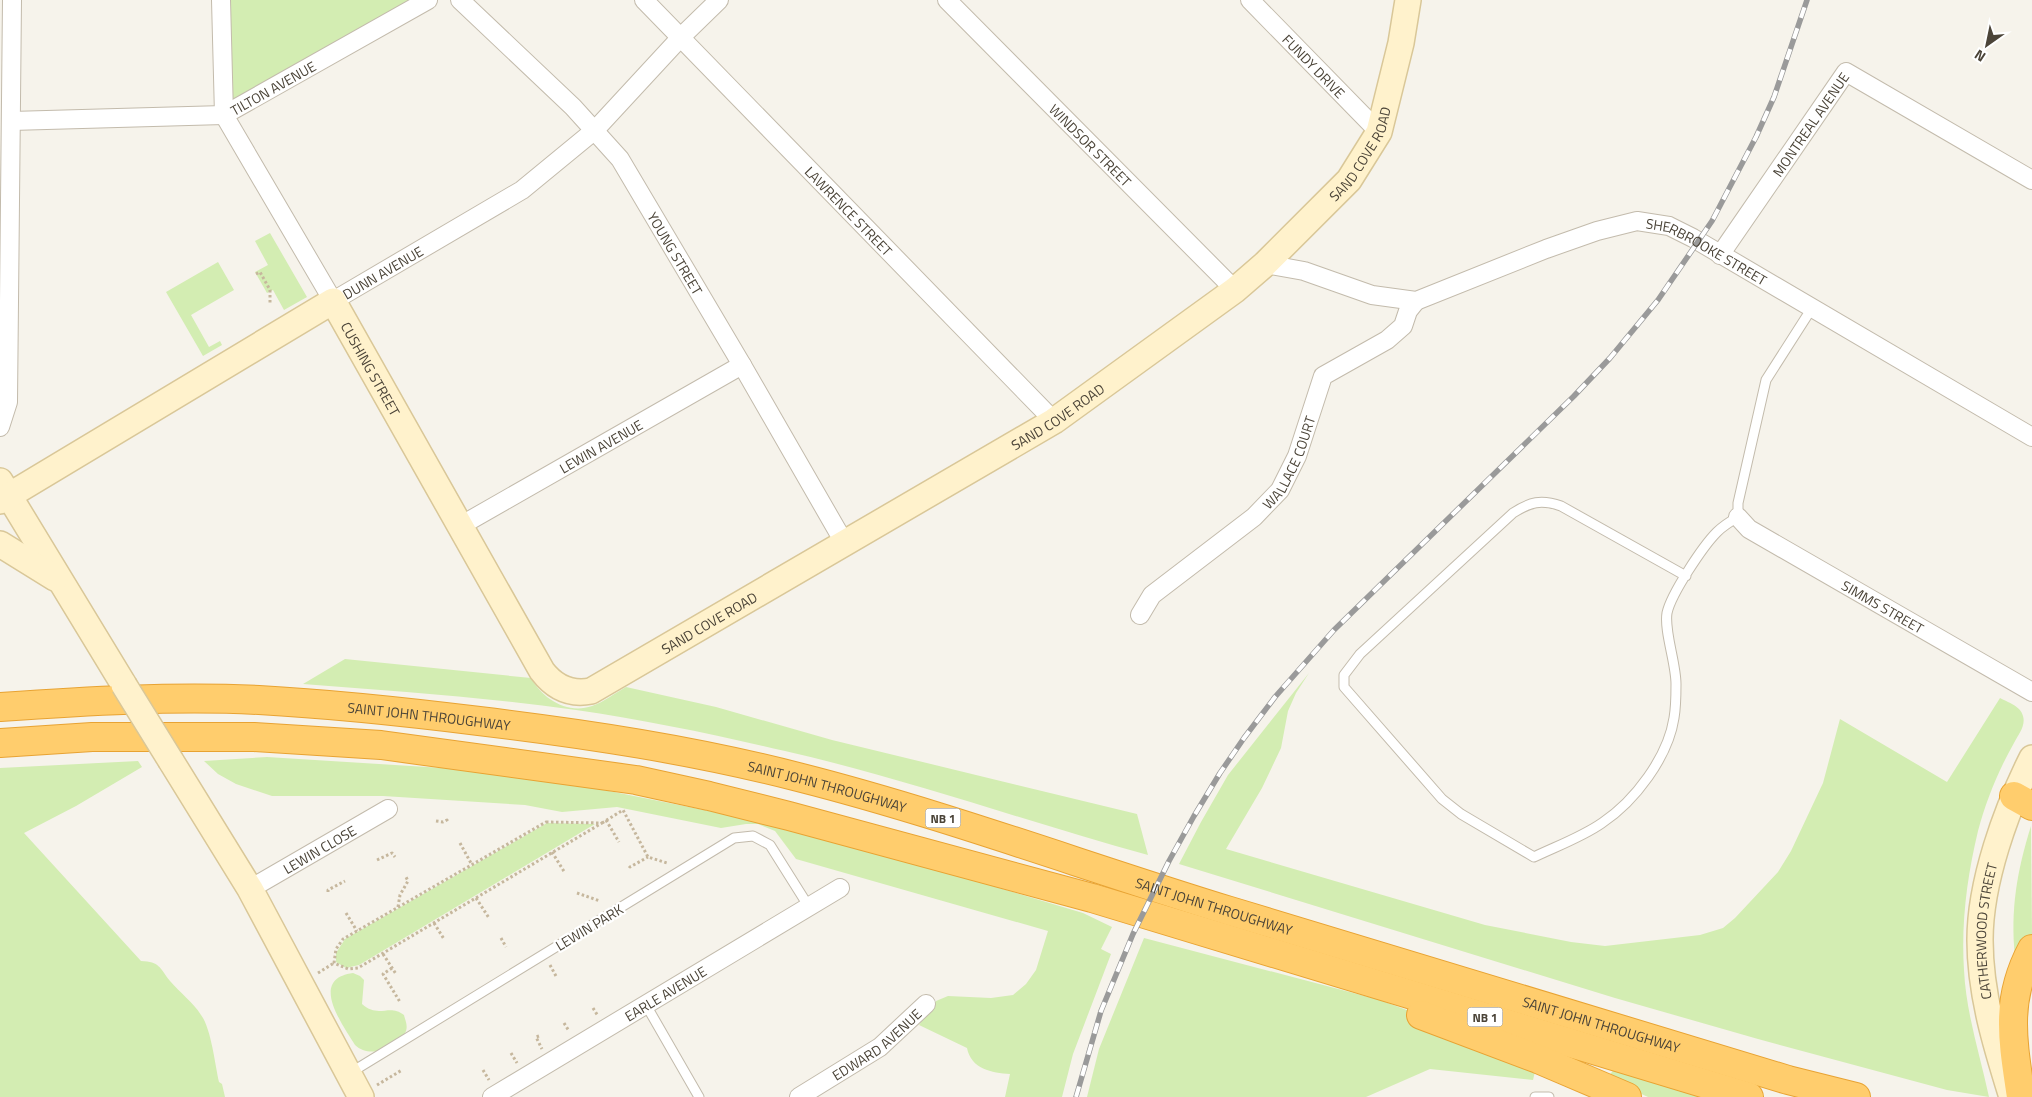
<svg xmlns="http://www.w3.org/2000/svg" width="2032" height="1097" font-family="'Titillium Web',sans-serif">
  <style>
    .green { fill: #d3edb2 }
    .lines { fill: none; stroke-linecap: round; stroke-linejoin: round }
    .lane-casing { stroke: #c3bbac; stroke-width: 11 }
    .street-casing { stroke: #c3bbac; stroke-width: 20 }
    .secondary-casing { stroke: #d9c798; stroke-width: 28 }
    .highway-casing { stroke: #e8a333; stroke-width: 30 }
    .path { stroke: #c6b79d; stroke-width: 3; stroke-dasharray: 2.5 2.5; stroke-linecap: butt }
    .lane { stroke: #fff; stroke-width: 9 }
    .street { stroke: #fff; stroke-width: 18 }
    .secondary { stroke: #fff2cc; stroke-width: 25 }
    .highway { stroke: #ffcd6d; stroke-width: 28 }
    .rail-casing { stroke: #9a9a9a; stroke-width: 5.5 }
    .rail { stroke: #fff; stroke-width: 4; stroke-dasharray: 11; stroke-linecap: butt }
    .secondary-bridge-casing { stroke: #d9c798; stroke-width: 28; stroke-linecap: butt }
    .secondary-bridge { stroke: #fff2cc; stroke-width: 25 }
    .labels { text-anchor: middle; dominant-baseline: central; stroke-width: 4.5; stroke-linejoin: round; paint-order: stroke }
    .shield { fill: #fff; stroke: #817c74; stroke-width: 1 }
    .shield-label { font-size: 12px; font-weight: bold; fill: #4b4438 }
    .street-label { font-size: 14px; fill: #4b4438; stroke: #fff }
  </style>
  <rect width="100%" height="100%" fill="#f6f3eb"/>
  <g class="green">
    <path d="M 221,0 L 428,0 L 224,115 Z"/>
    <path d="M 270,233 L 307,297 L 284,310 L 273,290 L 267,293 L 255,272 L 268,265 L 255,241 Z"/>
    <path d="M 218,262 L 234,290 L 191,315 L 209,347 L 220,341 L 222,345 L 203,356 L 166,292 Z"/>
    <path d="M 345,659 L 531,678 C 542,698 567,715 592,706 C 604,702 615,693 626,687 L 716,707 L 832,740 L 1137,814 L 1148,855 C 1027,822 908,779 785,751 C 716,735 646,720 576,710 C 486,697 394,691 303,684 Z"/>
    <path d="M 1309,673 L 1296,693 L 1288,711 L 1281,748 L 1262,788 L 1226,849 L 1485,925 L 1571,942 L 1605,946 L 1700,935 L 1723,928 L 1735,918 L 1778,872 L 1791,851 L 1823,783 L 1840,719 L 1947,782 L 2000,698 C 2007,702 2021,706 2023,716 C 2026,726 2018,735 2014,743 C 1998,771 1986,801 1978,831 C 1967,877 1961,923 1964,970 C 1966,1013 1980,1055 1989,1097 L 1947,1090 L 1758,1039 L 1615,998 L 1179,864 L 1201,822 L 1228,775 Z"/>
    <path d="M 267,757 L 443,768 L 584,786 L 809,831 L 1083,913 L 1112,927 L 1101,949 L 1111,954 L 1073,1054 L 1062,1097 L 1005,1097 L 1010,1074 C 992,1073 971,1069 967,1048 L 919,1025 L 936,1001 L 948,996 L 991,998 L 1013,995 L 1026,984 L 1036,970 L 1048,931 L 796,859 L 775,831 L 758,824 L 746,824 L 721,828 L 617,807 L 562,812 L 525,805 L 383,796 L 272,796 L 236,784 L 218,774 L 204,761 Z"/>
    <path d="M 138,761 L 142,767 L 76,806 L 24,833 L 141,961 C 160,962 159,967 170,981 C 180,993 193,1002 201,1015 C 211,1028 215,1064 219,1082 L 222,1084 L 225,1097 L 0,1097 L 0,768 Z"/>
    <path d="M 547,823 L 595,824 L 359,965 L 346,968 L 336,962 L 336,953 L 345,939 Z"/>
    <path d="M 2031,826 L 2032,935 L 2018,960 L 2015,957 C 2010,910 2017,871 2031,826 Z"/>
    <path d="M 1144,938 L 1380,1000 L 1538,1059 L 1533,1080 L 1430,1069 L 1366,1097 L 1087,1097 L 1099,1049 Z"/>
    <path d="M 353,973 L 360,976 L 364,980 L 362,1004 C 379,1019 389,1003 404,1015 C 405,1020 408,1025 406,1031 C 398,1049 369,1059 355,1045 C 343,1025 308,979 353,973 Z"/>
    <path d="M 1616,1067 L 1712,1097 L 1648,1097 L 1607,1078 Z"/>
  </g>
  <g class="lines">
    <defs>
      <g id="lane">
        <path d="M 1686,576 L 1561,506 C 1541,499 1530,502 1513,513 L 1360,654 L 1344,675 L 1344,687 L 1442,799 L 1461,814 L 1534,857 C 1557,846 1582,837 1602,823 C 1635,801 1668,757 1674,718 C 1676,707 1676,696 1676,684 C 1676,663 1664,631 1667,613 C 1671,594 1703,546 1717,532 C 1723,526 1731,521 1738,517 L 1738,503 L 1766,380 L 1812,308"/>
        <path d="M 646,1005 L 699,1097"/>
        <path d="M 350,1073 L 734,838 L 753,836 L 770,845 L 809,907"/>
        <path d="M 1535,1097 L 1549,1097"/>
      </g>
      <g id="street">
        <path id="s1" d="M 221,0 L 224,115 L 333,301 L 522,190 L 595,130 L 681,37 L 719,0"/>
        <path id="s2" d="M 460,0 L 573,107 L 620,159 L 742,365 L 845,544"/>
        <path id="s3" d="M 644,0 L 1054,421"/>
        <path id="s4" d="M 947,0 L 1235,290"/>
        <path id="s5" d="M 1250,0 L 1379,132"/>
        <path id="s6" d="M 11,121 L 224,115 L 428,0"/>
        <path id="s7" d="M 1720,255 L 1846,72 L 2032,180"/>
        <path id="s8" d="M 1265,264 L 1304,271 L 1372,295 L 1416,301 L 1546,249 L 1597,231 L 1637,221 L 1669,226 L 1693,238 L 2032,437"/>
        <path d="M 0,427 L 8,402 L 12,0"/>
        <path id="s9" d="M 1738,517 L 1749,529 L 2032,692"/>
        <path id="s10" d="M 460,526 L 742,365"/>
        <path id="s11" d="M 1140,615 L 1152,595 L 1254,517 L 1280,490 L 1297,456 L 1323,376 L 1387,340 L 1403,326 L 1408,311 L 1416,301"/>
        <path id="s12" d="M 250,889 L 388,809"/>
        <path id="s13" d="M 492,1097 L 840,888"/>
        <path id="s14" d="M 799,1097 L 880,1047 L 926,1004"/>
      </g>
      <g id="secondary">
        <path d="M 0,481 L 124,685"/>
        <path id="s15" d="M 0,501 L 333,301 L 542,671 C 555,688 571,695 591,691 L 1054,421 L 1235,290 L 1265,264 L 1349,180 L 1379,132 L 1401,43 L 1408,0"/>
        <path d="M 0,544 L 55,578"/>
        <path d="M 171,761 L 250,889 L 361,1097"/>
        <path id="s16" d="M 2012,1097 C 1996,1046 1980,994 1980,940 C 1980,882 2006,810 2032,758"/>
      </g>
      <g id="highway">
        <path id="s17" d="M 0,707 C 86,701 173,696 259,700 C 332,704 406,712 479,721 C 587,734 693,750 798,777 C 944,814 1086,867 1230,911 C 1416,968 1602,1024 1788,1080 L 1856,1097"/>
        <path d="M 0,743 L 92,737 L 254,737 L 381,745 L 636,780 L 709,796 L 789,816 L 1092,898 L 1749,1097"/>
        <path d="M 2014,796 L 2032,806"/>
        <path d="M 1421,1015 L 1538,1059 L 1627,1097"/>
        <path d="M 2021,1097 C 2013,1042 2004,1001 2032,949"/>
      </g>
    </defs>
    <use href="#lane" class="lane-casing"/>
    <use href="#street" class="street-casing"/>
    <use href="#secondary" class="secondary-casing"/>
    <use href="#highway" class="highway-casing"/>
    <g class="path">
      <path d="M 256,274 L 260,272 L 270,290 L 270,303"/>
      <path d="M 606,820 L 619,842"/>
      <path d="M 436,821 L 443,822 L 447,820 L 447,821"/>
      <path d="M 546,822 L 602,823 L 358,968 L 348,969 L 334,963 L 336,949 L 343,939 Z"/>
      <path d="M 602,823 L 623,810 L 648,857 L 667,863"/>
      <path d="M 460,843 L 472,865"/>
      <path d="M 552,852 L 565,873"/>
      <path d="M 377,860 L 392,853 L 395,857"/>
      <path d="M 629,866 L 630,867 L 648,857"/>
      <path d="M 328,892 L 328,890 L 345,881"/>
      <path d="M 577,893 L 600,901"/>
      <path d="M 476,898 L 489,918"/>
      <path d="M 398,907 L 400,895 L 408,881 L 405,875"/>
      <path d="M 346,913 L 357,931"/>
      <path d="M 434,923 L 444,939"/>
      <path d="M 501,938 L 506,947"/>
      <path d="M 383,954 L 396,974"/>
      <path d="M 550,965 L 557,978"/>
      <path d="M 392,968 L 383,974 L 400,1002"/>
      <path d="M 318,973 L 334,963"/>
      <path d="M 593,1008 L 598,1016"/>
      <path d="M 564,1023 L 569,1031"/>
      <path d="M 539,1036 L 536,1037 L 542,1049"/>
      <path d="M 511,1053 L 517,1063"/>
      <path d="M 483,1070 L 489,1080"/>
      <path d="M 377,1085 L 402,1070"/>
    </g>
    <use href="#lane" class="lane"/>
    <use href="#street" class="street"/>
    <use href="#secondary" class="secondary"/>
    <use href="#highway" class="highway"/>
    <defs>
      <path id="rail" d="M 1076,1097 L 1101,1011 L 1133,934 L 1169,861 L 1194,816 L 1220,773 L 1244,738 L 1275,697 L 1334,630 L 1574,396 L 1610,358 L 1658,300 L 1712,221 L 1756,137 L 1774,97 L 1807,0"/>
    </defs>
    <use href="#rail" class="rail-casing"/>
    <use href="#rail" class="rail"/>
    <defs>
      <path id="secondary-bridge" d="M 124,685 L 171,761"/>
    </defs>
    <use href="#secondary-bridge" class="secondary-bridge-casing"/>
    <use href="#secondary-bridge" class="secondary-bridge"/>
  </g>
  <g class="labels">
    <g class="shield">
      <rect x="925.5" y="808.5" width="35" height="19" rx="4"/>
      <rect x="1467.5" y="1007.5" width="35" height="19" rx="4"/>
    </g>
    <g class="shield-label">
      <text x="943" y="818">NB 1</text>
      <text x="1485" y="1017">NB 1</text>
    </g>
    <g class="street-label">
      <text stroke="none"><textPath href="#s5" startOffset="92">FUNDY DRIVE</textPath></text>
      <text stroke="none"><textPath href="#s6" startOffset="269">TILTON AVENUE</textPath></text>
      <text stroke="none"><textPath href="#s7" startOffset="159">MONTREAL AVENUE</textPath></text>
      <text stroke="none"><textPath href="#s4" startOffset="204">WINDSOR STREET</textPath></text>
      <text stroke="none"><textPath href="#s15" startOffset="1816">SAND COVE ROAD</textPath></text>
      <text stroke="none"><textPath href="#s3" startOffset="294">LAWRENCE STREET</textPath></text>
      <text stroke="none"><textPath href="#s2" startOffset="335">YOUNG STREET</textPath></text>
      <text stroke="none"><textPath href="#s8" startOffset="468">SHERBROOKE STREET</textPath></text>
      <text stroke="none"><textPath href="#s1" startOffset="388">DUNN AVENUE</textPath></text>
      <text stroke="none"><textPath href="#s15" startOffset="466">CUSHING STREET</textPath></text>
      <text stroke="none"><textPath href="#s15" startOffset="1411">SAND COVE ROAD</textPath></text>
      <text stroke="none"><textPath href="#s10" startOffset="162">LEWIN AVENUE</textPath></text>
      <text stroke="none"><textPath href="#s11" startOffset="218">WALLACE COURT</textPath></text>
      <text stroke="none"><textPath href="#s9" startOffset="171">SIMMS STREET</textPath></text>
      <text stroke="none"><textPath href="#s15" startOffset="1006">SAND COVE ROAD</textPath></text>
      <text stroke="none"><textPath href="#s17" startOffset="430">SAINT JOHN THROUGHWAY</textPath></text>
      <text stroke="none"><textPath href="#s17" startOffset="835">SAINT JOHN THROUGHWAY</textPath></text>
      <text stroke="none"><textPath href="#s12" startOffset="80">LEWIN CLOSE</textPath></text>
      <text stroke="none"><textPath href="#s17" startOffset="1240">SAINT JOHN THROUGHWAY</textPath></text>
      <text transform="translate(589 927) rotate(-31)">LEWIN PARK</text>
      <text stroke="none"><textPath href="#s16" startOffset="170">CATHERWOOD STREET</textPath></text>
      <text stroke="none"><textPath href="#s13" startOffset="202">EARLE AVENUE</textPath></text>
      <text stroke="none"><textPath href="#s17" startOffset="1645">SAINT JOHN THROUGHWAY</textPath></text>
      <text stroke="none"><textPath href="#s14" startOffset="94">EDWARD AVENUE</textPath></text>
    </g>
  </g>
  <g transform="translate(1987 45) rotate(213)" stroke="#ffffff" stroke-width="4" paint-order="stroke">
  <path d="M0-4L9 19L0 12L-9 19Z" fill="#4b4438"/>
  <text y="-8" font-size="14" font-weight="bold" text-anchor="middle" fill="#4b4438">N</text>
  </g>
</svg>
